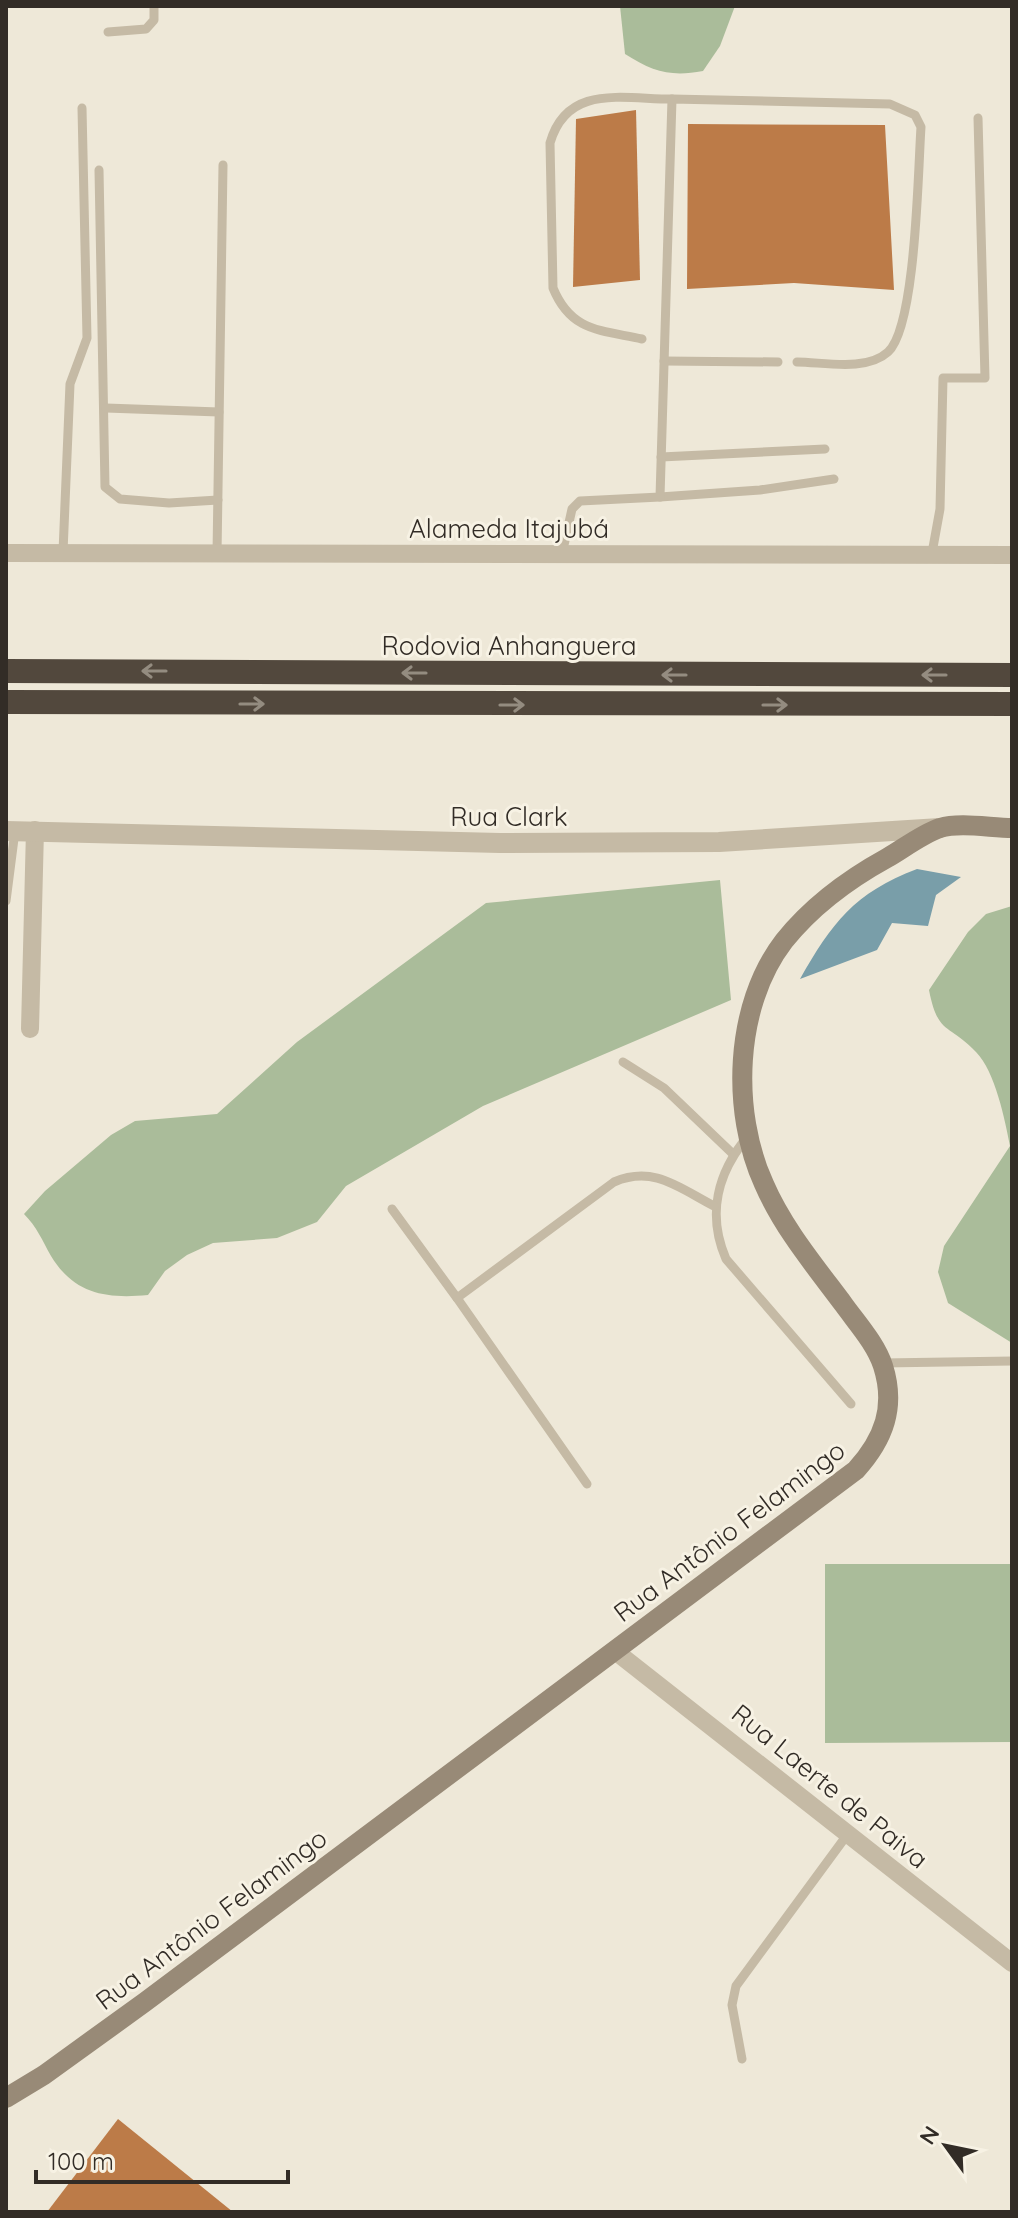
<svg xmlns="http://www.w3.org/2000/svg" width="1018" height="2218" font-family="Quicksand,sans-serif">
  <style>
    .green { fill: #aabc9a }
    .water { fill: #799ea9 }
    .building { fill: #bc7b48 }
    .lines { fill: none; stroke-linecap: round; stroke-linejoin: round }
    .service { stroke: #c5baa5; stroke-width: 9 }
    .minor { stroke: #c5baa5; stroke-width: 18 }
    .tertiary { stroke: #c5baa5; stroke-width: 20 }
    .secondary { stroke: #988a77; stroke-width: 20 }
    .motorway { stroke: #52483d; stroke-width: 24 }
    .oneway { stroke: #948c80 }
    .labels { text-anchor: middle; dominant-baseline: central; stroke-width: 6; stroke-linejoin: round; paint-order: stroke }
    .street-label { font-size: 26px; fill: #322c26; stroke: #f7f2e4 }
  </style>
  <rect width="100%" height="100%" fill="#eee8d8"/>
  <g class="green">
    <path d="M 620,6 L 735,6 L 720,46 L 703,71 C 671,77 653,72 625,54 Z"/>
    <path d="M 720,880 L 731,1000 L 483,1106 L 346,1186 L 317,1222 L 277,1238 L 213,1243 L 187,1255 L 165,1271 L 148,1295 C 106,1299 74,1294 51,1256 C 42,1240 37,1227 24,1214 L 45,1191 L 111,1135 L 135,1121 L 217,1114 L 297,1042 L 486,903 Z"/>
    <path d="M 1012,906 L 1012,1343 L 948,1303 L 938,1272 L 944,1246 L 1010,1146 C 1005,1120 995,1071 976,1052 C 949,1023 938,1036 929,990 L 968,932 L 986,914 Z"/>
    <path d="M 825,1564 L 1012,1564 L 1012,1742 L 825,1743 Z"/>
  </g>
  <path class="water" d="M 917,869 L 961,877 L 936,895 L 928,926 L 892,923 L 877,950 L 800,979 C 832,923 854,893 917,869 Z"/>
  <g class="building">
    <path d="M 636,110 L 640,280 L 573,287 L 576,119 Z"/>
    <path d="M 688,124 L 885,125 L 894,290 L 794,283 L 687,289 Z"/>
    <path d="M 118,2119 L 233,2212 L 47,2212 Z"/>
  </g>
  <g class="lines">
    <g class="service">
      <path d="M 108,32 L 146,29 L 154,20 L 154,6"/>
      <path d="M 99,170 L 105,487 L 120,499 L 169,503 L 218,500"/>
      <path d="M 642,339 C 601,330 571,332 553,288 L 550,143 C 567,84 622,99 672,99"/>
      <path d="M 664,361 L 778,362"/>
      <path d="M 106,408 L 219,412"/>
      <path d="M 661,457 L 825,449"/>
      <path d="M 660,497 L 760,490 L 834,479"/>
      <path d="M 63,552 L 70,384 L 87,338 L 82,108"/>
      <path d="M 932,553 L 940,509 L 943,378 L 985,378 L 978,118"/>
      <path d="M 217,554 L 223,165"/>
      <path d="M 562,554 L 572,509 L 580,501 L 660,497 L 672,99 L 890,104 L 915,115 L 921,127 C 918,170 916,327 888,352 C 866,372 823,362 797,362"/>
      <path d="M 6,901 L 15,831"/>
      <path d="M 623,1062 L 664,1088 L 733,1154"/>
      <path d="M 748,1136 C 717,1173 707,1215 726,1259 L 851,1404"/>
      <path d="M 392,1209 L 457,1298"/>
      <path d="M 883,1363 L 1012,1361"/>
      <path d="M 587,1484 L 457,1298 L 614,1182 C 654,1165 679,1188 714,1206"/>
      <path d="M 742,2059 L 732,2005 L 736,1986 L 847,1835"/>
    </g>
    <g class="minor">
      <path d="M 6,553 L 1012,555"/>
      <path d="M 30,1029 L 35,830"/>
      <path d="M 615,1651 L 1012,1963"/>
    </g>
    <path class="tertiary" d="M 6,831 L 500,843 L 719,842 L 940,828"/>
    <path class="secondary" d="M 6,2098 L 44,2075 L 145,2002 L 856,1470 C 884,1439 896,1407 883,1366 C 876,1344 857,1323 844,1305 C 815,1266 783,1228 764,1184 C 731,1112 734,1006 784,941 C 812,906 847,880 887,858 C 903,849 922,834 940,828 C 960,822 991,828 1012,828"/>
    <g class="motorway">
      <path d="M 6,671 L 1012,675"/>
      <path d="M 6,702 L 1012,704"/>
    </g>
  </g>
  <defs><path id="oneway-shaft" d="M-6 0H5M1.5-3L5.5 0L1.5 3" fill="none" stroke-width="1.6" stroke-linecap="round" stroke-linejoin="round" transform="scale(2)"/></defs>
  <g class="oneway">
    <use href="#oneway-shaft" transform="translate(154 671) rotate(-180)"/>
    <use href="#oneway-shaft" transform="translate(414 673) rotate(-180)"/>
    <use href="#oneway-shaft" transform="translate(674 675) rotate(-180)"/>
    <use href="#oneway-shaft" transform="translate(934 675) rotate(180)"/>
    <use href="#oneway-shaft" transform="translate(252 704)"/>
    <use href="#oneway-shaft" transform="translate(512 705)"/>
    <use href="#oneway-shaft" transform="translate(775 705)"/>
  </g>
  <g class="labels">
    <g class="street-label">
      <text x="509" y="528">Alameda Itajubá</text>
      <text x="509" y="645">Rodovia Anhanguera</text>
      <text x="509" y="816">Rua Clark</text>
      <text transform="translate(729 1531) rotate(-37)">Rua Antônio Felamingo</text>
      <text transform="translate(830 1786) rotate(39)">Rua Laerte de Paiva</text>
      <text transform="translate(211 1919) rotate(-37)">Rua Antônio Felamingo</text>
    </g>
  </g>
  <rect width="1018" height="2218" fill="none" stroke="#322c26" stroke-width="16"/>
  <g transform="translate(946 2146) rotate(303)" stroke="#f7f2e4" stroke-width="6" paint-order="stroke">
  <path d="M0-6L14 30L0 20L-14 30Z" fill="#322c26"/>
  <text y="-12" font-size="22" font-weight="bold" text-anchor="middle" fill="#322c26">N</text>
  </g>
  <path d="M36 2170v12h252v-12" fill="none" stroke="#322c26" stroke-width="4"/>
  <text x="48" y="2170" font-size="24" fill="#322c26" stroke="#f7f2e4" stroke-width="6" paint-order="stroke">100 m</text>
</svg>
